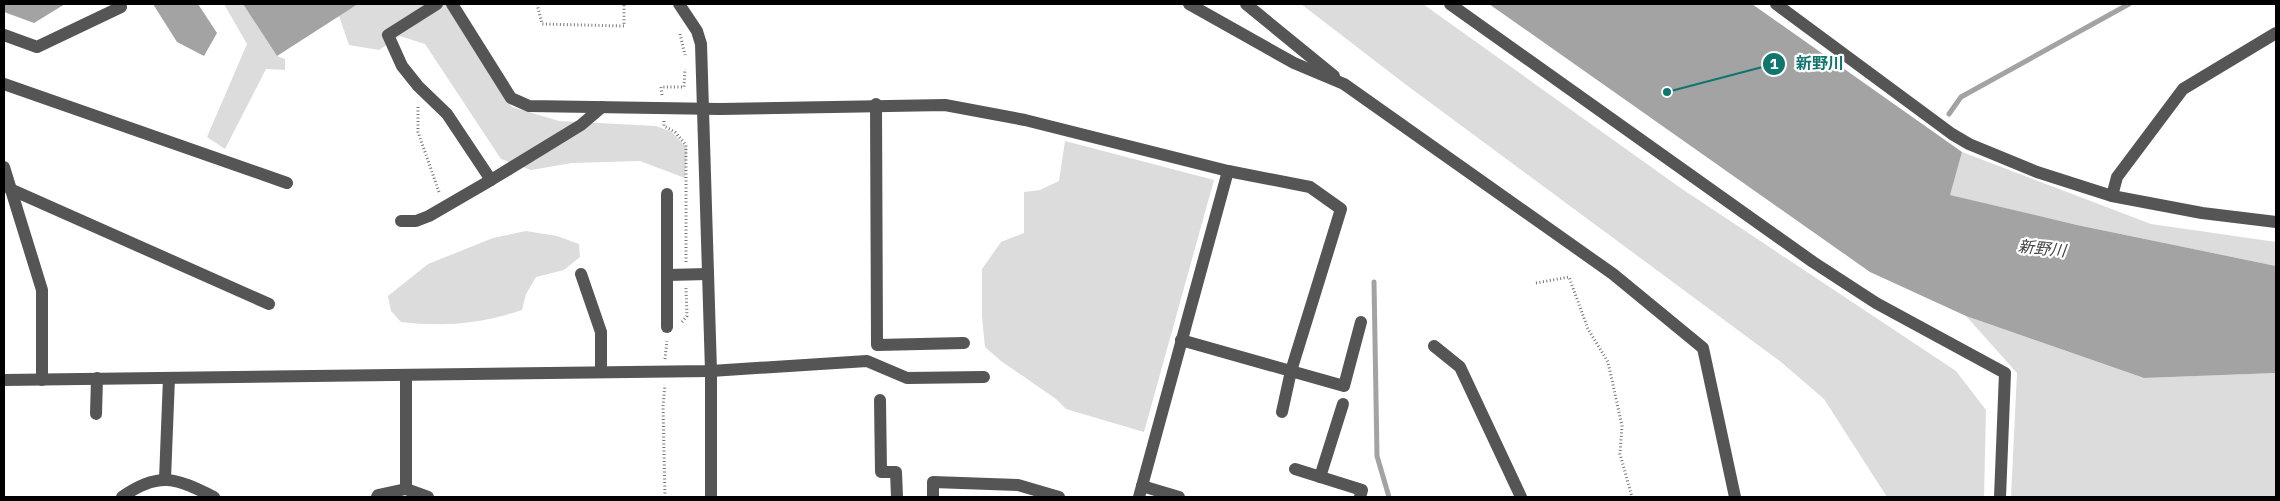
<svg xmlns="http://www.w3.org/2000/svg" width="2280" height="501" font-family="'IBM Plex Sans','Noto Sans JP',sans-serif">
  <style>
    .green { fill: #dcdcdc }
    .water { fill: #a3a3a3 }
    .lines { fill: none; stroke-linecap: round; stroke-linejoin: round }
    .stream { stroke: #a3a3a3; stroke-width: 5 }
    .path { stroke: #777; stroke-width: 3; stroke-dasharray: 1 2.5; stroke-linecap: butt }
    .minor { stroke: #555; stroke-width: 12 }
    .labels { text-anchor: middle; dominant-baseline: central; stroke-width: 4.5; stroke-linejoin: round; paint-order: stroke }
    .water-label { font-size: 16px; font-style: italic; fill: #444; stroke: #fff }
    .leader { fill: none; stroke: #0f766e; stroke-width: 2 }
    .callout-dot { fill: #0f766e; stroke: #fff; stroke-width: 2 }
    .mark-label { font-size: 15px; text-anchor: middle; font-weight: bold; fill: #fff }
    .callout-label { font-size: 16px; text-anchor: middle; font-weight: bold; fill: #0f766e; stroke: #fff; stroke-width: 4.5; stroke-linejoin: round; paint-order: stroke }
  </style>
  <rect width="100%" height="100%" fill="#fff"/>
  <g class="green">
    <path d="M 224,4 L 243,4 L 277,56 L 285,59 L 285,70 L 266,69 L 225,149 L 207,137 L 247,44 Z"/>
    <path d="M 358,4 L 447,4 L 512,107 L 559,121 L 656,126 L 672,132 L 687,148 L 685,178 L 640,161 L 572,163 L 531,170 L 501,159 L 425,44 L 400,36 L 379,50 L 349,45 L 339,16 Z"/>
    <path d="M 1301,4 L 1423,4 L 1682,189 L 1956,371 L 1986,410 L 1984,497 L 1887,497 L 1824,399 L 1781,362 L 1405,84 Z"/>
    <path d="M 1065,141 L 1214,180 L 1144,432 L 1066,409 L 1056,399 L 1001,361 L 985,347 L 982,317 L 982,269 L 1001,242 L 1024,233 L 1024,192 L 1040,190 L 1059,181 Z"/>
    <path d="M 1962,152 L 2151,224 L 2276,242 L 2276,266 L 2077,225 L 1949,195 Z"/>
    <path d="M 526,231 L 557,236 L 579,244 L 580,257 L 564,270 L 536,277 L 526,294 L 522,310 C 480,324 445,327 401,322 L 391,311 L 388,296 L 428,264 L 493,238 Z"/>
    <path d="M 1966,316 L 2144,378 L 2276,373 L 2276,497 L 2011,497 L 2017,373 Z"/>
  </g>
  <g class="water">
    <path d="M 4,4 L 65,4 L 34,23 L 4,12 Z"/>
    <path d="M 153,4 L 198,4 L 217,33 L 204,56 L 177,42 Z"/>
    <path d="M 243,4 L 358,4 L 277,56 Z"/>
    <path d="M 1489,4 L 1752,4 L 1962,152 L 1950,195 L 2077,225 L 2276,266 L 2276,373 L 2144,378 L 1966,316 L 1870,272 Z"/>
  </g>
  <g class="lines">
    <g class="stream">
      <path d="M 1949,114 L 1961,97 L 2129,4"/>
      <path d="M 1374,282 L 1377,456 L 1389,497"/>
    </g>
    <g class="path">
      <path d="M 537,4 L 542,24 L 624,26 L 624,4"/>
      <path d="M 680,34 L 685,55"/>
      <path d="M 662,95 L 661,87 L 684,87 L 685,69"/>
      <path d="M 418,107 L 418,132 L 439,192"/>
      <path d="M 664,121 L 664,126 L 675,132 L 686,145 L 686,262"/>
      <path d="M 1536,283 L 1569,277 L 1588,329 L 1608,362 L 1622,426 L 1620,454 L 1632,497"/>
      <path d="M 682,322 L 687,316 L 686,288"/>
      <path d="M 665,359 L 667,341"/>
      <path d="M 665,497 L 663,406 L 665,385"/>
    </g>
    <g class="minor">
      <path d="M 437,4 L 388,35 L 402,66 L 418,86 L 447,114 L 491,180"/>
      <path d="M 452,4 L 511,98 L 529,106 L 720,109 L 945,105 L 1025,120 L 1228,171 L 1310,187 L 1341,209 L 1291,371 L 1282,412"/>
      <path d="M 679,4 L 697,31 L 701,44 L 711,371 L 711,497"/>
      <path d="M 1189,4 L 1294,63 L 1344,84 L 1613,274 L 1703,348 L 1735,497"/>
      <path d="M 1246,4 L 1334,76"/>
      <path d="M 1450,4 L 1813,262 L 1876,303 L 2005,373 L 2000,497"/>
      <path d="M 1776,4 L 1952,134 L 1969,144 L 2037,172 L 2112,196 L 2202,213 L 2276,222"/>
      <path d="M 4,35 L 37,47 L 121,7"/>
      <path d="M 4,84 L 287,183"/>
      <path d="M 876,104 L 877,345 L 964,343"/>
      <path d="M 4,167 L 42,290 L 42,380"/>
      <path d="M 10,189 L 269,304"/>
      <path d="M 667,194 L 667,327"/>
      <path d="M 2112,196 L 2117,177 L 2183,89 L 2276,33"/>
      <path d="M 401,221 L 416,221 L 429,216 L 491,180 L 581,125 L 602,107"/>
      <path d="M 581,274 L 601,332 L 601,372"/>
      <path d="M 667,275 L 708,274"/>
      <path d="M 1181,340 L 1344,386 L 1361,322"/>
      <path d="M 1434,346 L 1460,367 L 1521,497"/>
      <path d="M 406,375 L 406,489"/>
      <path d="M 4,380 L 711,371 L 867,361 L 907,378 L 984,377"/>
      <path d="M 880,400 L 881,472 L 896,472 L 897,497"/>
      <path d="M 96,414 L 97,378"/>
      <path d="M 1295,469 L 1362,490 L 1360,497"/>
      <path d="M 1320,477 L 1343,404"/>
      <path d="M 165,479 L 169,378"/>
      <path d="M 1142,486 L 1179,497"/>
      <path d="M 122,497 C 159,471 176,478 214,497"/>
      <path d="M 377,497 L 378,495 L 406,489 L 428,497"/>
      <path d="M 933,497 L 933,482 L 1018,485 L 1059,497"/>
      <path d="M 1139,497 L 1228,171"/>
    </g>
  </g>
  <g class="labels">
    <g class="water-label">
      <text transform="translate(2042 248) rotate(6)">新野川</text>
    </g>
  </g>
  <path class="leader" d="M1667 92L1774 64"/>
  <g class="callout-dot">
    <circle cx="1667" cy="92" r="5"/>
    <circle cx="1774" cy="64" r="12"/>
  </g>
  <g class="mark-label">
    <text x="1774" y="69">1</text>
  </g>
  <g class="callout-label">
    <text x="1820" y="69">新野川</text>
  </g>
  <rect width="2280" height="501" fill="none" stroke="#000000" stroke-width="10"/>
</svg>
